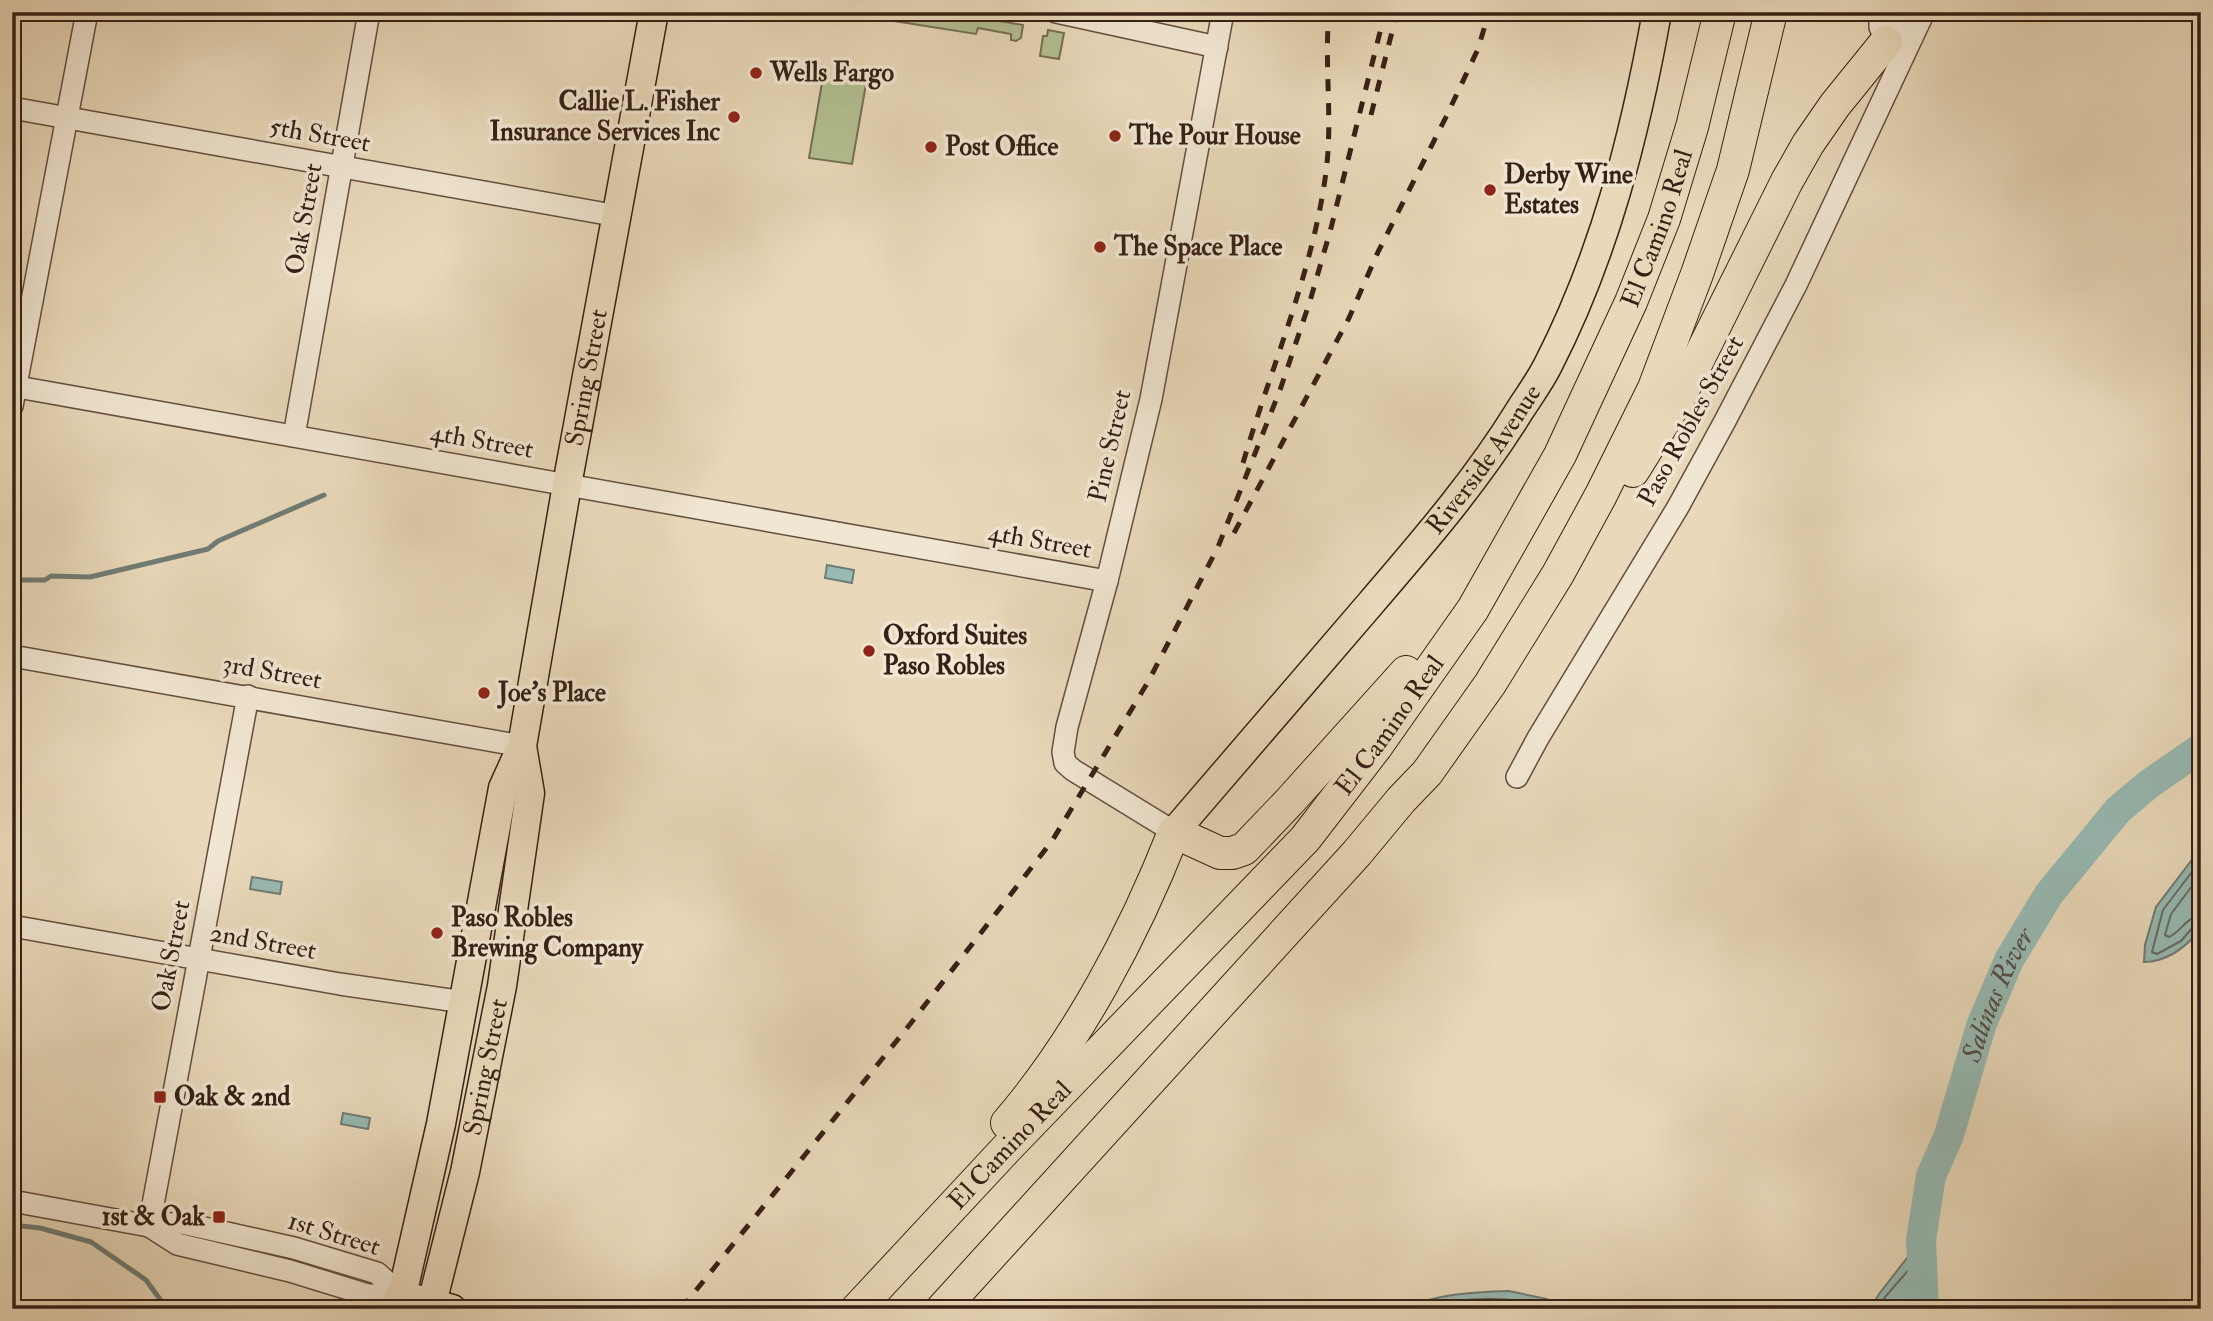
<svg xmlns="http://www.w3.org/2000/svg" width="2213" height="1321" font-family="'IM FELL Double Pica',serif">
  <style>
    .green { fill: #b3c092; stroke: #747054; stroke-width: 2 }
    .water { fill: #97bab3; stroke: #707c74; stroke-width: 2 }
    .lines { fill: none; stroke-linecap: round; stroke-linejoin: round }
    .shore { stroke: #666d64; stroke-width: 2 }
    .stream { stroke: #707c74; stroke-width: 5 }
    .river { stroke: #97bab3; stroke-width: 30 }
    .minor-casing { stroke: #634e3f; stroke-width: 24 }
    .major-casing { stroke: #362016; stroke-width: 31 }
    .highway-casing { stroke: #362016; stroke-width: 34 }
    .minor { stroke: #f1e6d2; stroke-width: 21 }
    .major { stroke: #e9d9ba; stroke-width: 28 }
    .highway { stroke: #e9d9ba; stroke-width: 32 }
    .rail { stroke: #362016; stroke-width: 5; stroke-dasharray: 12 12; stroke-linecap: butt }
    .poi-dot { fill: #8f2418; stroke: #f1e6d2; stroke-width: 2.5 }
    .labels { text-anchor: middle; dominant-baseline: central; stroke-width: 7; stroke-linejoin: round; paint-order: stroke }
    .poi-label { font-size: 26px; font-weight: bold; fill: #362016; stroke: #f1e6d2; text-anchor: start }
    .street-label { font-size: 26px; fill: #362016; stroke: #f1e6d2 }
    .water-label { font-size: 28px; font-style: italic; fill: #534e45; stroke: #f1e6d2 }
  </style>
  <rect width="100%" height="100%" fill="#e9d9ba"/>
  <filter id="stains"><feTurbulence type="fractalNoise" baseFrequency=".00286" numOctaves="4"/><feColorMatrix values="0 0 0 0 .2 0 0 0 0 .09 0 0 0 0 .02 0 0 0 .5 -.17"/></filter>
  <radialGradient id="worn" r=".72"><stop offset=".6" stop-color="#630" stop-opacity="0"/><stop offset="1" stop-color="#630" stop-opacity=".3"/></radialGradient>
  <g class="green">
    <path d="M 880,12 L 947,12 L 1023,25 L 1021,38 L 1016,41 L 1011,40 L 1011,34 L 978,28 L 976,34 L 894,21 L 886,19 Z"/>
    <path d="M 1048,30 L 1064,33 L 1059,59 L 1040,56 L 1043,36 L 1047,36 Z"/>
    <path d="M 823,77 L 866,84 L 852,164 L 809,158 Z"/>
  </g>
  <g class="water">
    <path d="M 827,565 L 854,570 L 852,583 L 825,578 Z"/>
    <path d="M 2201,848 L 2201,929 C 2186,947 2168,962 2144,962 L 2145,945 L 2156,907 Z"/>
    <path d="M 252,877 L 282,882 L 280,894 L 250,889 Z"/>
    <path d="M 343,1113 L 370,1118 L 368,1129 L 341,1124 Z"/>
    <path d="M 1921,1240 L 1924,1309 L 1870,1309 L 1879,1294 Z"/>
    <path d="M 1509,1291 L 1547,1299 L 1547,1309 L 1402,1309 C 1436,1294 1472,1292 1509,1291 Z"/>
  </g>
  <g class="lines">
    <g class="shore">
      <path d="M 2201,860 L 2163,910 L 2152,952 L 2157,954 L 2181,941 L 2193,927 L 2201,925"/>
      <path d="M 2201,874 L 2171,914 L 2165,935 L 2169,937 C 2182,931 2186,917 2201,916"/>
      <path d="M 1423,1309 C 1461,1297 1499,1296 1538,1304 L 1540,1309"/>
      <path d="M 1878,1309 L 1885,1297 L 1912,1266 L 1915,1269 L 1917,1309"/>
    </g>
    <g class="stream">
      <path d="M 12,580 L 45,580 L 51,576 L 90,577 L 208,549 L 218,541 L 324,495"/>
      <path d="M 12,1225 L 40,1228 L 91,1242 L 146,1280 L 167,1309"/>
    </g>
    <path class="river" id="s1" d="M 1924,1309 L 1921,1240 L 1931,1176 L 1949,1135 L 1981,1026 L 2009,960 L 2049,894 L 2118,810 L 2149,784 L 2201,748"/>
    <defs>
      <g id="minor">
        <path d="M 1056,12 L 1217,47"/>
        <path d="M 1880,12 L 1880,27 L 1892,53"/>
        <path d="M 1886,42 L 1909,12"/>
        <path d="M 12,108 L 618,216"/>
        <path d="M 12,386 L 1107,581"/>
        <path d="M 12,406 L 87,12"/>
        <path d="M 294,436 L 369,12"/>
        <path d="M 12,656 L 522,746"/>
        <path d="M 1517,777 L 1538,738 L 1678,507 L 1725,421 L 1796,285 L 1924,12"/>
        <path d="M 1174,832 L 1073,770 L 1065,763 L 1063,752 L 1067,727 L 1107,581 L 1151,399 L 1223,12"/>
        <path d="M 12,926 L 340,984 L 464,1002"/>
        <path d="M 12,1201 L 149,1226 L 182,1223 L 294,1248 L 377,1273 L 402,1295"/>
        <path d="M 149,1226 L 248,696"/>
        <path d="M 149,1226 L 177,1244 L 290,1271 L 368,1295 L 402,1295"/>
      </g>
      <g id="major">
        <path id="s2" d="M 1174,832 C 1239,756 1305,680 1371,603 C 1424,541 1477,480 1520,410 C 1529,396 1540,381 1548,365 C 1605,254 1635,135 1657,12"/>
        <path id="s3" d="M 432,1303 L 465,1172 L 502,986 L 530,793 L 522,746"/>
        <path id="s4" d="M 452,1309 L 402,1295 L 441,1124 L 503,788 L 522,746 L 567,485 L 654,12"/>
      </g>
      <g id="highway">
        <path d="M 1633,471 L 1681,394 L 1787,181 L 1808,144 L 1835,105 L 1886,42"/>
        <path d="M 1007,1123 C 1078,1040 1134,934 1174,832 L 1220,853 L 1232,853 L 1244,849 L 1289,802 L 1406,672"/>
        <path d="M 396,1309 L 402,1295"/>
        <path d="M 430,1309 L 432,1303"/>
        <path id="s5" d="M 857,1309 L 1006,1149 L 1305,839 L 1376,747 L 1473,609 L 1560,455 L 1631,302 L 1664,219 L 1692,127 L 1720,12"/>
        <path d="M 942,1309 L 1357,853 L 1401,800 L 1427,773 L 1490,684 L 1558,574 L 1601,495 L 1654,388 L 1697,274 L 1733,170 L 1771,12"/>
      </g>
    </defs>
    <use href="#minor" class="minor-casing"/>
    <use href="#major" class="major-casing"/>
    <use href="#highway" class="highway-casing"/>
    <use href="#minor" class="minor"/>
    <use href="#major" class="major"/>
    <use href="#highway" class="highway"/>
    <g class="rail">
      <path d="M 1371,115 L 1397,12"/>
      <path d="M 1243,463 C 1271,367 1313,272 1326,172 C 1333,119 1324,65 1329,12"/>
      <path d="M 1234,533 L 1349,318 L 1378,252 L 1446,117 L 1478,49 L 1489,12"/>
      <path d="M 681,1309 L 911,1023 L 1052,841 L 1148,682 L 1218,547 L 1280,390 L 1310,301 L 1331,228 L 1385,12"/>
    </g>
  </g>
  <g class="poi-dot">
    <circle cx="756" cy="73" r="7"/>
    <circle cx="734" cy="117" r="7"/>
    <circle cx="1115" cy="136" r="7"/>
    <circle cx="931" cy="147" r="7"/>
    <circle cx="1490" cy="190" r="7"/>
    <circle cx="1100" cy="247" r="7"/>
    <circle cx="869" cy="651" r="7"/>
    <circle cx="484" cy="693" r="7"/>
    <circle cx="437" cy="933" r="7"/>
    <rect x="153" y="1090" width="14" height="14" rx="3.5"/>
    <rect x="212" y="1210" width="14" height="14" rx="3.5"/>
  </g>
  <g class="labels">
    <g class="poi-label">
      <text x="770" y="73">Wells Fargo</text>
      <text x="720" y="102" text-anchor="end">Callie L. Fisher<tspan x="720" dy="30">Insurance Services Inc</tspan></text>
      <text x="1129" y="136">The Pour House</text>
      <text x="945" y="147">Post Office</text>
      <text x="1504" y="175">Derby Wine<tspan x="1504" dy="30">Estates</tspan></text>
      <text x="1114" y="247">The Space Place</text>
      <text x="883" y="636">Oxford Suites<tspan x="883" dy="30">Paso Robles</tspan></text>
      <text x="498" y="693">Joe’s Place</text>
      <text x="451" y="918">Paso Robles<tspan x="451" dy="30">Brewing Company</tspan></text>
      <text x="174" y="1097">Oak &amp; 2nd</text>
      <text x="205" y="1217" text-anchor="end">1st &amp; Oak</text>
    </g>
    <g class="street-label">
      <text transform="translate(320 135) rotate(10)">5th Street</text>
      <text transform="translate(304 219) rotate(-80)">Oak Street</text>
      <text stroke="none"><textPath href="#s5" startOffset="1358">El Camino Real</textPath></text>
      <text stroke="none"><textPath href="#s4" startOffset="989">Spring Street</textPath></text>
      <text transform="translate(1691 421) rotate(-61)">Paso Robles Street</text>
      <text transform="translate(482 441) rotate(10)">4th Street</text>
      <text transform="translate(1110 446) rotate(-77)">Pine Street</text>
      <text stroke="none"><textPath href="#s2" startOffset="485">Riverside Avenue</textPath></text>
      <text transform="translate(1040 541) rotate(10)">4th Street</text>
      <text transform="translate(272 672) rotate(10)">3rd Street</text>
      <text stroke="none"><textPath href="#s5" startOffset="791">El Camino Real</textPath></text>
      <text transform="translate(263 942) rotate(10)">2nd Street</text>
      <text transform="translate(171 956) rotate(-79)">Oak Street</text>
      <text stroke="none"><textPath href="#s3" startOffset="242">Spring Street</textPath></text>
      <text stroke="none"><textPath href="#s5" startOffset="224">El Camino Real</textPath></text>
      <text transform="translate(334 1234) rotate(17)">1st Street</text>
    </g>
    <g class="water-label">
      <text stroke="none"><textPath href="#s1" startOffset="327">Salinas River</textPath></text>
    </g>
  </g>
  <rect width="2213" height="1321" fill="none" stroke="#e9d9ba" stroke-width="42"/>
  <rect x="14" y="14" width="2185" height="1293" fill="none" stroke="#362016" stroke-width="3.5"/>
  <rect x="21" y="21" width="2171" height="1279" fill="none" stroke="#362016" stroke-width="2"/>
  <rect width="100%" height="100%" filter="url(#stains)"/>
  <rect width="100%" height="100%" fill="url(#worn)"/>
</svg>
